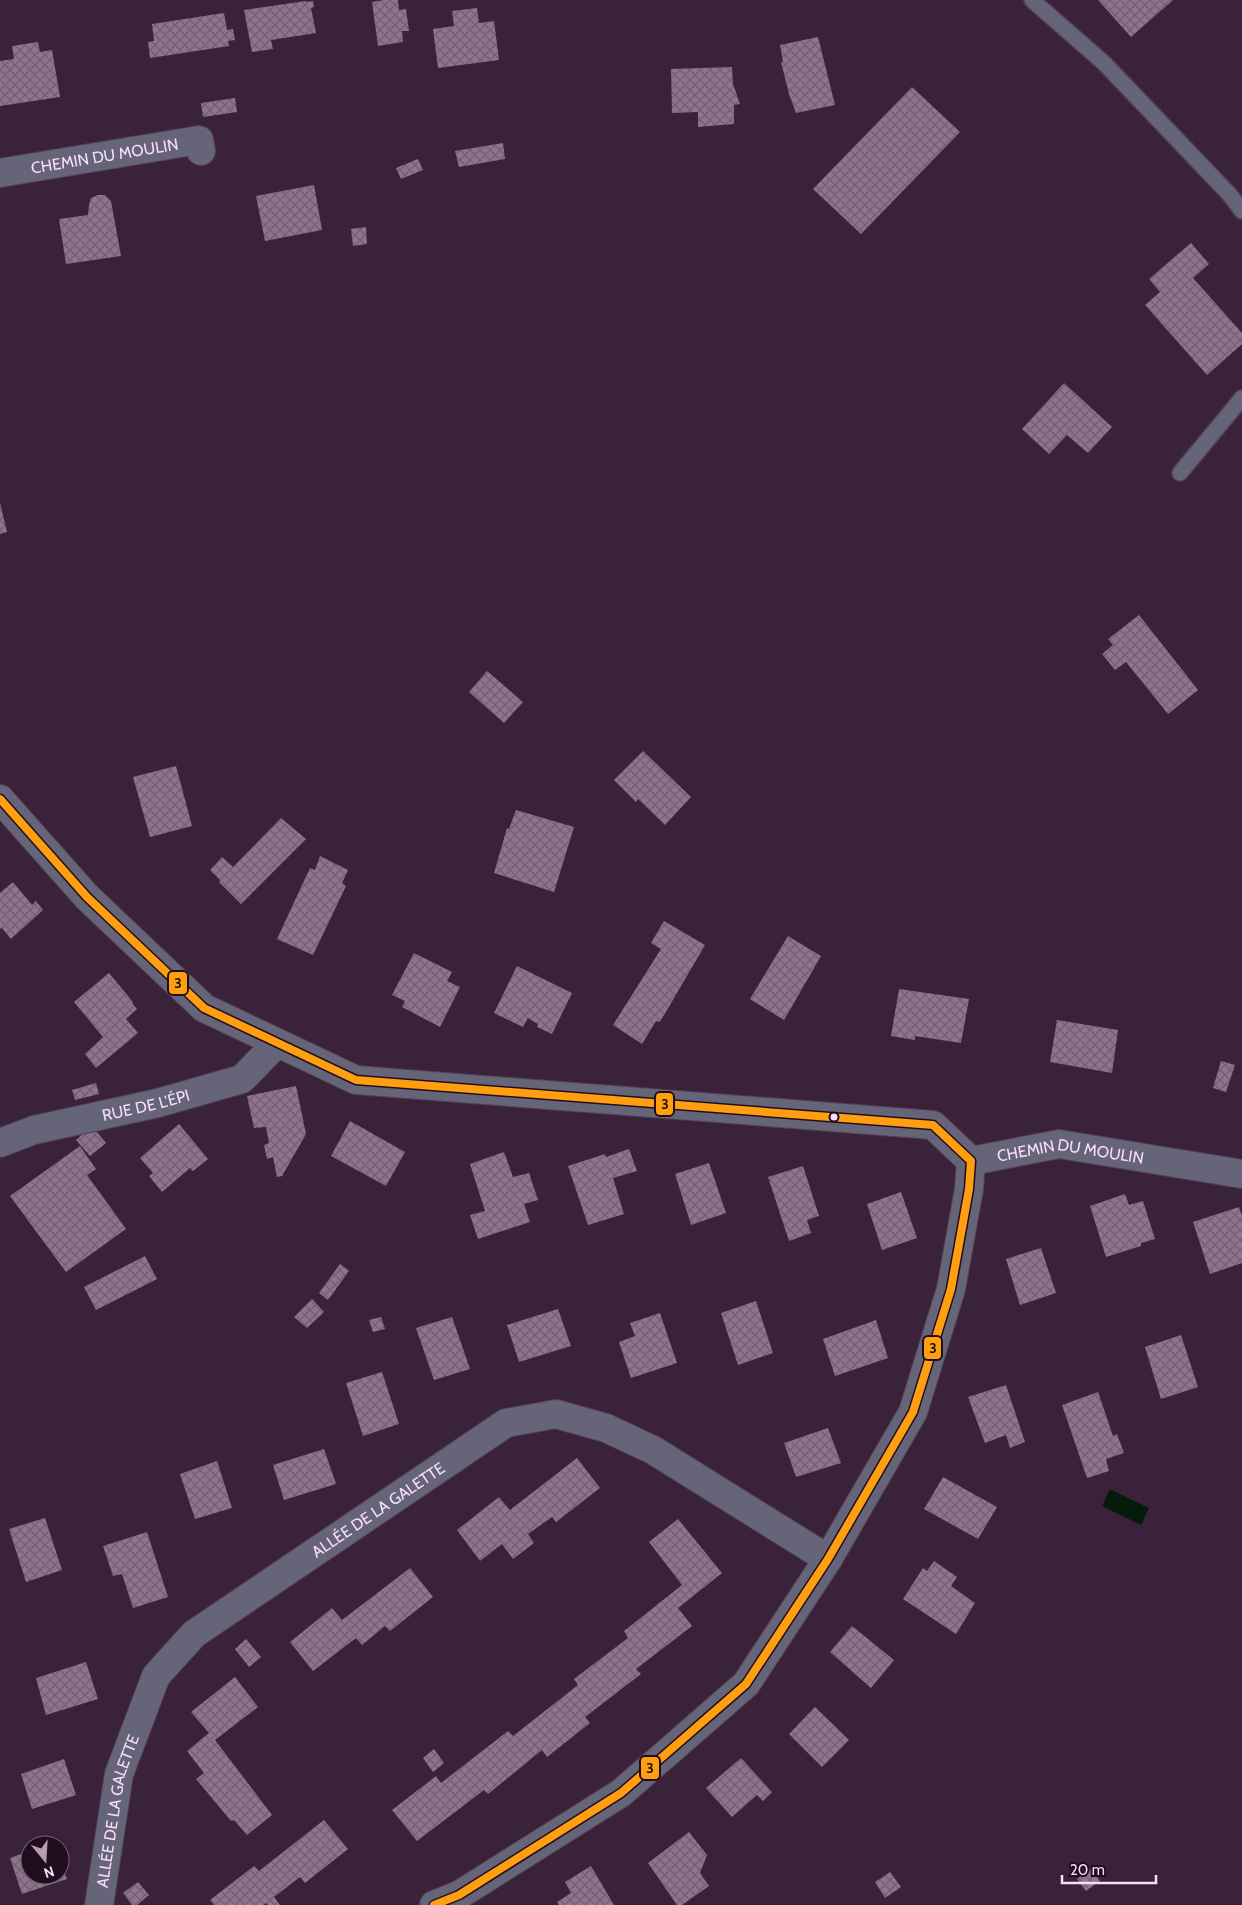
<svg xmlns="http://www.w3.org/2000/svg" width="1242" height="1905" font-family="Cabin,sans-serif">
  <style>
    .water { fill: #061c0a }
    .building { fill: url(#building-cross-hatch) }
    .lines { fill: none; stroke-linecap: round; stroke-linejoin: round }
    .service-casing { stroke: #533f53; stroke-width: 18 }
    .minor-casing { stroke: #533f53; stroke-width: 30 }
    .service { stroke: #656478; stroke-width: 15 }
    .minor { stroke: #656478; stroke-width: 28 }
    .bus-1-casing { stroke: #200e20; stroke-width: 11 }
    .bus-1 { stroke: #ff9f0f; stroke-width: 8 }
    .bus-dot { fill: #f8def6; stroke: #200e20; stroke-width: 2 }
    .labels { text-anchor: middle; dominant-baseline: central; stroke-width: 5; stroke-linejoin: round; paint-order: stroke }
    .street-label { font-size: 16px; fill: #f8def6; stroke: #200e20 }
    .line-badge { stroke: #200e20; stroke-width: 2 }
    .pale-badge-label { font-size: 14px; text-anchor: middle; font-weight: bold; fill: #111 }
  </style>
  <defs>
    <pattern id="building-cross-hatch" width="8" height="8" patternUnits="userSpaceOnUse" patternTransform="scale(1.25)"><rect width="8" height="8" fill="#8e748d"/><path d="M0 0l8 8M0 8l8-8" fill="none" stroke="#736072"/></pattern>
  </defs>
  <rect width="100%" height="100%" fill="#3a233a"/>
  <path class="water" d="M 1110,1489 L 1149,1508 L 1141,1525 L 1102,1506 Z"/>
  <g class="building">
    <path d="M 384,0 L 398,0 L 399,10 L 406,9 L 409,31 L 402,31 L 403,42 L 378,46 L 372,2 Z"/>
    <path d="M 1098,0 L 1173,0 L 1131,37 Z"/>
    <path d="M 306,1 L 306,2 L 313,1 L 314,7 L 311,8 L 316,33 L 271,40 L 273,49 L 252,52 L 244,10 Z"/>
    <path d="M 477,8 L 479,23 L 494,21 L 499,60 L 438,68 L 433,29 L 454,26 L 452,11 Z"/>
    <path d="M 224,13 L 227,30 L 233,29 L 235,40 L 228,41 L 229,46 L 150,58 L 148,42 L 154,41 L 152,24 Z"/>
    <path d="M 818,37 L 835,105 L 796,113 L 789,94 L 781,62 L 783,62 L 780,45 Z"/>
    <path d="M 38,42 L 40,52 L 52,50 L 60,97 L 0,106 L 0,61 L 14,59 L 12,46 Z"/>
    <path d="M 732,67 L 733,84 L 740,104 L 734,105 L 734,124 L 698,127 L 698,112 L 672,113 L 671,69 Z"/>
    <path d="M 912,87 L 960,132 L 861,234 L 813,189 Z"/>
    <path d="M 235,98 L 237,112 L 203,117 L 201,103 Z"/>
    <path d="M 503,143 L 505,159 L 459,167 L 455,151 Z"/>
    <path d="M 418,159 L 423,170 L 401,179 L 396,168 Z"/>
    <path d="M 314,185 L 322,230 L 265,241 L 256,196 Z"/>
    <path d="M 105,195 L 111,201 L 121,256 L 66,264 L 59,219 L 88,215 L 89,205 L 91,198 L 98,195 Z"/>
    <path d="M 366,227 L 367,244 L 353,246 L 351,229 Z"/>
    <path d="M 1191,243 L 1209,264 L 1193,278 L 1242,333 L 1242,344 L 1207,375 L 1145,305 L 1160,292 L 1149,279 Z"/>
    <path d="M 1064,383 L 1112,427 L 1088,453 L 1067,435 L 1049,454 L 1022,429 Z"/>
    <path d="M 0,503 L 7,532 L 0,534 Z"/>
    <path d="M 1139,615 L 1198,690 L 1168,714 L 1126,662 L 1115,670 L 1102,654 L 1113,645 L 1108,639 Z"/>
    <path d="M 487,671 L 523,702 L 504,723 L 469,692 Z"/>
    <path d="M 643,751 L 691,797 L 665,825 L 638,799 L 636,802 L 614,780 Z"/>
    <path d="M 176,766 L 192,826 L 150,837 L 133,777 Z"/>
    <path d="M 516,810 L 574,827 L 554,892 L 494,873 L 507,828 L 509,829 Z"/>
    <path d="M 281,818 L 306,839 L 241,904 L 219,882 L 220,880 L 210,870 L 222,857 L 233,867 Z"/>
    <path d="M 320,856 L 348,870 L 342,883 L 346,886 L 313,955 L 277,939 L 310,868 L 315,870 Z"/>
    <path d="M 13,882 L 32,905 L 36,901 L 43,910 L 11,939 L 2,928 L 0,929 L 0,893 Z"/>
    <path d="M 664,921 L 705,945 L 660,1022 L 656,1021 L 642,1044 L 613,1025 L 661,949 L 651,943 Z"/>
    <path d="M 788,936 L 821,956 L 784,1020 L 750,999 Z"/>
    <path d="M 414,953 L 452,972 L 447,981 L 460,987 L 440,1027 L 402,1007 L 405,1001 L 392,995 Z"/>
    <path d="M 517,966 L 572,993 L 552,1034 L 537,1027 L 538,1024 L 528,1018 L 523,1027 L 494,1013 Z"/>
    <path d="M 109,973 L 133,1002 L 132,1003 L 137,1009 L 126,1019 L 138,1033 L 96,1068 L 85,1054 L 103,1037 L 74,1002 Z"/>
    <path d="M 899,989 L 969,999 L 961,1043 L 915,1036 L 915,1040 L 891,1036 Z"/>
    <path d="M 1057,1020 L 1118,1030 L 1112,1073 L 1050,1062 Z"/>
    <path d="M 1221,1061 L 1235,1065 L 1226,1092 L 1213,1088 Z"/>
    <path d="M 96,1083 L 99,1094 L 75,1100 L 72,1090 Z"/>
    <path d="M 296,1086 L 306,1134 L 282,1176 L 277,1177 L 273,1157 L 267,1159 L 264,1145 L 269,1143 L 266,1127 L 254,1128 L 247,1096 Z"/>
    <path d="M 350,1121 L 405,1152 L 386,1186 L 331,1156 Z"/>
    <path d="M 179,1124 L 208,1159 L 193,1171 L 190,1168 L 162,1192 L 149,1176 L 153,1173 L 140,1158 Z"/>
    <path d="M 92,1126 L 106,1143 L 90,1156 L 76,1140 Z"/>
    <path d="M 80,1146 L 96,1169 L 87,1175 L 126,1229 L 66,1272 L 10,1196 Z"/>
    <path d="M 629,1149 L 637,1171 L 613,1178 L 624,1214 L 588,1225 L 568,1166 L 605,1154 L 606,1157 Z"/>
    <path d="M 504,1152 L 513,1177 L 529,1173 L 538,1200 L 524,1204 L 530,1222 L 478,1239 L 470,1215 L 485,1211 L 470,1164 Z"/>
    <path d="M 709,1163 L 726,1213 L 691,1225 L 675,1174 Z"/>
    <path d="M 803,1166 L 819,1216 L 807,1220 L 811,1233 L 789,1241 L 768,1177 Z"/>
    <path d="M 901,1192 L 917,1238 L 882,1250 L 867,1204 Z"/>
    <path d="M 1125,1194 L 1129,1205 L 1143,1201 L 1155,1239 L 1141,1243 L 1141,1246 L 1106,1257 L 1090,1206 Z"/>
    <path d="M 1239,1207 L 1242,1216 L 1242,1263 L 1210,1274 L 1193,1222 Z"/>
    <path d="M 1041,1248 L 1056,1293 L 1020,1305 L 1006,1259 Z"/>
    <path d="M 145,1256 L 157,1279 L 96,1310 L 84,1287 Z"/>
    <path d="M 340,1264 L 349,1271 L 328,1300 L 319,1293 Z"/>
    <path d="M 312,1299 L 324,1312 L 307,1328 L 294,1317 Z"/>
    <path d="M 756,1301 L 773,1353 L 738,1365 L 721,1313 Z"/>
    <path d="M 558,1309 L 571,1346 L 519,1362 L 507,1325 Z"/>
    <path d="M 660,1313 L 677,1363 L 631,1378 L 619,1342 L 635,1336 L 630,1323 Z"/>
    <path d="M 381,1317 L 385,1329 L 373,1332 L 369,1320 Z"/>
    <path d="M 452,1317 L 470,1369 L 434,1380 L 416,1328 Z"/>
    <path d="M 876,1320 L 888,1358 L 835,1376 L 823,1339 Z"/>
    <path d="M 1181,1335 L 1198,1387 L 1161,1399 L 1145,1347 Z"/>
    <path d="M 382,1372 L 399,1424 L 363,1436 L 346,1383 Z"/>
    <path d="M 1006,1385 L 1025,1442 L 1010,1448 L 1006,1435 L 985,1443 L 968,1397 Z"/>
    <path d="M 1098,1392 L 1113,1436 L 1117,1434 L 1124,1453 L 1106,1459 L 1109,1471 L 1087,1478 L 1062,1405 Z"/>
    <path d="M 828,1428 L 841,1463 L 796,1477 L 784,1443 Z"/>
    <path d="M 324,1449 L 336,1484 L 284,1500 L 273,1465 Z"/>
    <path d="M 577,1458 L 600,1488 L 556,1522 L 552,1517 L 528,1534 L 534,1543 L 513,1559 L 502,1544 L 480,1561 L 457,1530 L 499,1497 L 510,1510 Z"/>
    <path d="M 217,1461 L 232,1508 L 195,1519 L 180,1474 Z"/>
    <path d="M 943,1477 L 997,1507 L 978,1539 L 924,1509 Z"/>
    <path d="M 45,1518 L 62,1570 L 26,1582 L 9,1529 Z"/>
    <path d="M 678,1519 L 722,1573 L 678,1608 L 692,1626 L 636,1669 L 641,1674 L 585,1717 L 590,1723 L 547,1757 L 542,1750 L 488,1794 L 484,1790 L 417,1841 L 392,1810 L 436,1776 L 441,1783 L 508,1731 L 513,1736 L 578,1685 L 574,1679 L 628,1638 L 624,1631 L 682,1585 L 649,1542 Z"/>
    <path d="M 147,1532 L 168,1597 L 133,1608 L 122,1574 L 113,1576 L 103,1546 Z"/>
    <path d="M 934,1561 L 957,1577 L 951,1586 L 975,1603 L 956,1634 L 903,1599 L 923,1568 L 927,1571 Z"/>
    <path d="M 410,1568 L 433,1597 L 390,1631 L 385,1626 L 362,1645 L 356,1638 L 313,1671 L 290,1642 L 332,1608 L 342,1620 Z"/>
    <path d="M 852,1626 L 894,1660 L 871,1688 L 830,1652 Z"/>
    <path d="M 246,1639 L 261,1657 L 249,1667 L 235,1649 Z"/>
    <path d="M 86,1662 L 98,1699 L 46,1715 L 36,1678 Z"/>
    <path d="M 235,1677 L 258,1707 L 215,1740 L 272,1815 L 247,1835 L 234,1820 L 231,1821 L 196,1779 L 204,1773 L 187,1751 L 209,1733 L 191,1712 Z"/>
    <path d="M 815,1707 L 849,1740 L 822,1767 L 789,1734 Z"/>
    <path d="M 434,1749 L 444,1763 L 433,1772 L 423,1758 Z"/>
    <path d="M 741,1758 L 772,1792 L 763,1801 L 757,1795 L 732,1817 L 706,1788 Z"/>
    <path d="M 64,1759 L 76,1795 L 32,1809 L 21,1774 Z"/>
    <path d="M 324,1820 L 348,1849 L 305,1883 L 300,1877 L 274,1897 L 280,1905 L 268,1905 L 266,1903 L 263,1905 L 214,1905 L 210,1900 L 254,1866 L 259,1871 Z"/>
    <path d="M 689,1832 L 707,1855 L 700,1873 L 709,1886 L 682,1905 L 677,1905 L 648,1863 Z"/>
    <path d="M 30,1851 L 30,1875 L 60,1875 L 60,1859 L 67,1879 L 22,1894 L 10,1858 Z"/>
    <path d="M 591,1866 L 614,1905 L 559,1905 L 557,1902 L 571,1893 L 565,1882 Z"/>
    <path d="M 1091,1868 L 1100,1881 L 1086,1891 L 1077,1879 Z"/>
    <path d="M 890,1872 L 901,1887 L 885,1898 L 875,1882 Z"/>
    <path d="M 138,1882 L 149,1895 L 137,1905 L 132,1905 L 123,1893 Z"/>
  </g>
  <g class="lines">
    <defs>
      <g id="service">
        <path d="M 1032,0 L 1104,63 L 1230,195 L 1242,211"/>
        <path d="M 1180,473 L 1242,398"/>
      </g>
      <g id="minor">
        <path id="s1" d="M 0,173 L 199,140 L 201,151"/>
        <path d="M 0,799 L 87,897 L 204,1008 L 356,1080 L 933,1125 L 971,1161"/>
        <path id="s2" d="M 0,1143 L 34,1130 L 158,1103 L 242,1079 L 277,1043"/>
        <path id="s3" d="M 971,1161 L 1059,1144 L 1242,1174"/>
        <path id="s4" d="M 99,1905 L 119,1774 L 156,1676 L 194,1634 L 506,1423 L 556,1414 L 606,1428 L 653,1450 L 828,1559"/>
        <path d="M 434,1905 L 459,1895 L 621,1793 L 746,1684 L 828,1559 L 913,1412 L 951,1289 L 969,1189 L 971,1161"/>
      </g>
    </defs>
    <use href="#service" class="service-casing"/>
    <use href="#minor" class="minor-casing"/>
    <use href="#service" class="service"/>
    <use href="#minor" class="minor"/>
    <defs>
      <path id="bus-1" d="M 0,799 L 87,897 L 204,1008 L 356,1080 L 933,1125 L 971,1161 L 969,1189 L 951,1289 L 913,1412 L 828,1559 L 746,1684 L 621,1793 L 459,1895 L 434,1905"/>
    </defs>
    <use href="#bus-1" class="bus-1-casing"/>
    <use href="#bus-1" class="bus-1"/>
  </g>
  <circle class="bus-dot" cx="834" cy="1117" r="4.5"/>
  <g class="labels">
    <g class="street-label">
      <text stroke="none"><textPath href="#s1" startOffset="106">CHEMIN DU MOULIN</textPath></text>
      <text stroke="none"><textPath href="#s2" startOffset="151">RUE DE L'ÉPI</textPath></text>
      <text stroke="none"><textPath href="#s3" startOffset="101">CHEMIN DU MOULIN</textPath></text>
      <text stroke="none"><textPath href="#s4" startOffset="516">ALLÉE DE LA GALETTE</textPath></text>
      <text stroke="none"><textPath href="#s4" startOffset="96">ALLÉE DE LA GALETTE</textPath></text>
    </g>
  </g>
  <g class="line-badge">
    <rect x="168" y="971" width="20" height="24" rx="5" fill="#ff9f0f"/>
    <rect x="655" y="1092" width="19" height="24" rx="5" fill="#ff9f0f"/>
    <rect x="923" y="1336" width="19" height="24" rx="5" fill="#ff9f0f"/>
    <rect x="640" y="1756" width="20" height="24" rx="5" fill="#ff9f0f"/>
  </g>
  <g class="pale-badge-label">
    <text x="178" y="988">3</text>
    <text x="665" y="1109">3</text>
    <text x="933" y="1353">3</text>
    <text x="650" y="1773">3</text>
  </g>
  <g transform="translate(45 1860) rotate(162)"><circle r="24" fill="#200e20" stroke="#766176"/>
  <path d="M0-4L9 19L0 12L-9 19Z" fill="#b69db4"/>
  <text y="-8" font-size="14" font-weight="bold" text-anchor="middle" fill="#f8def6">N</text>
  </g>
  <path d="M1062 1875v8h94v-8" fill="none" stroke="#f8def6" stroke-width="2.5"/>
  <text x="1070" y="1875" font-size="15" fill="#f8def6" stroke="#200e20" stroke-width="4" paint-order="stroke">20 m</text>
</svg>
